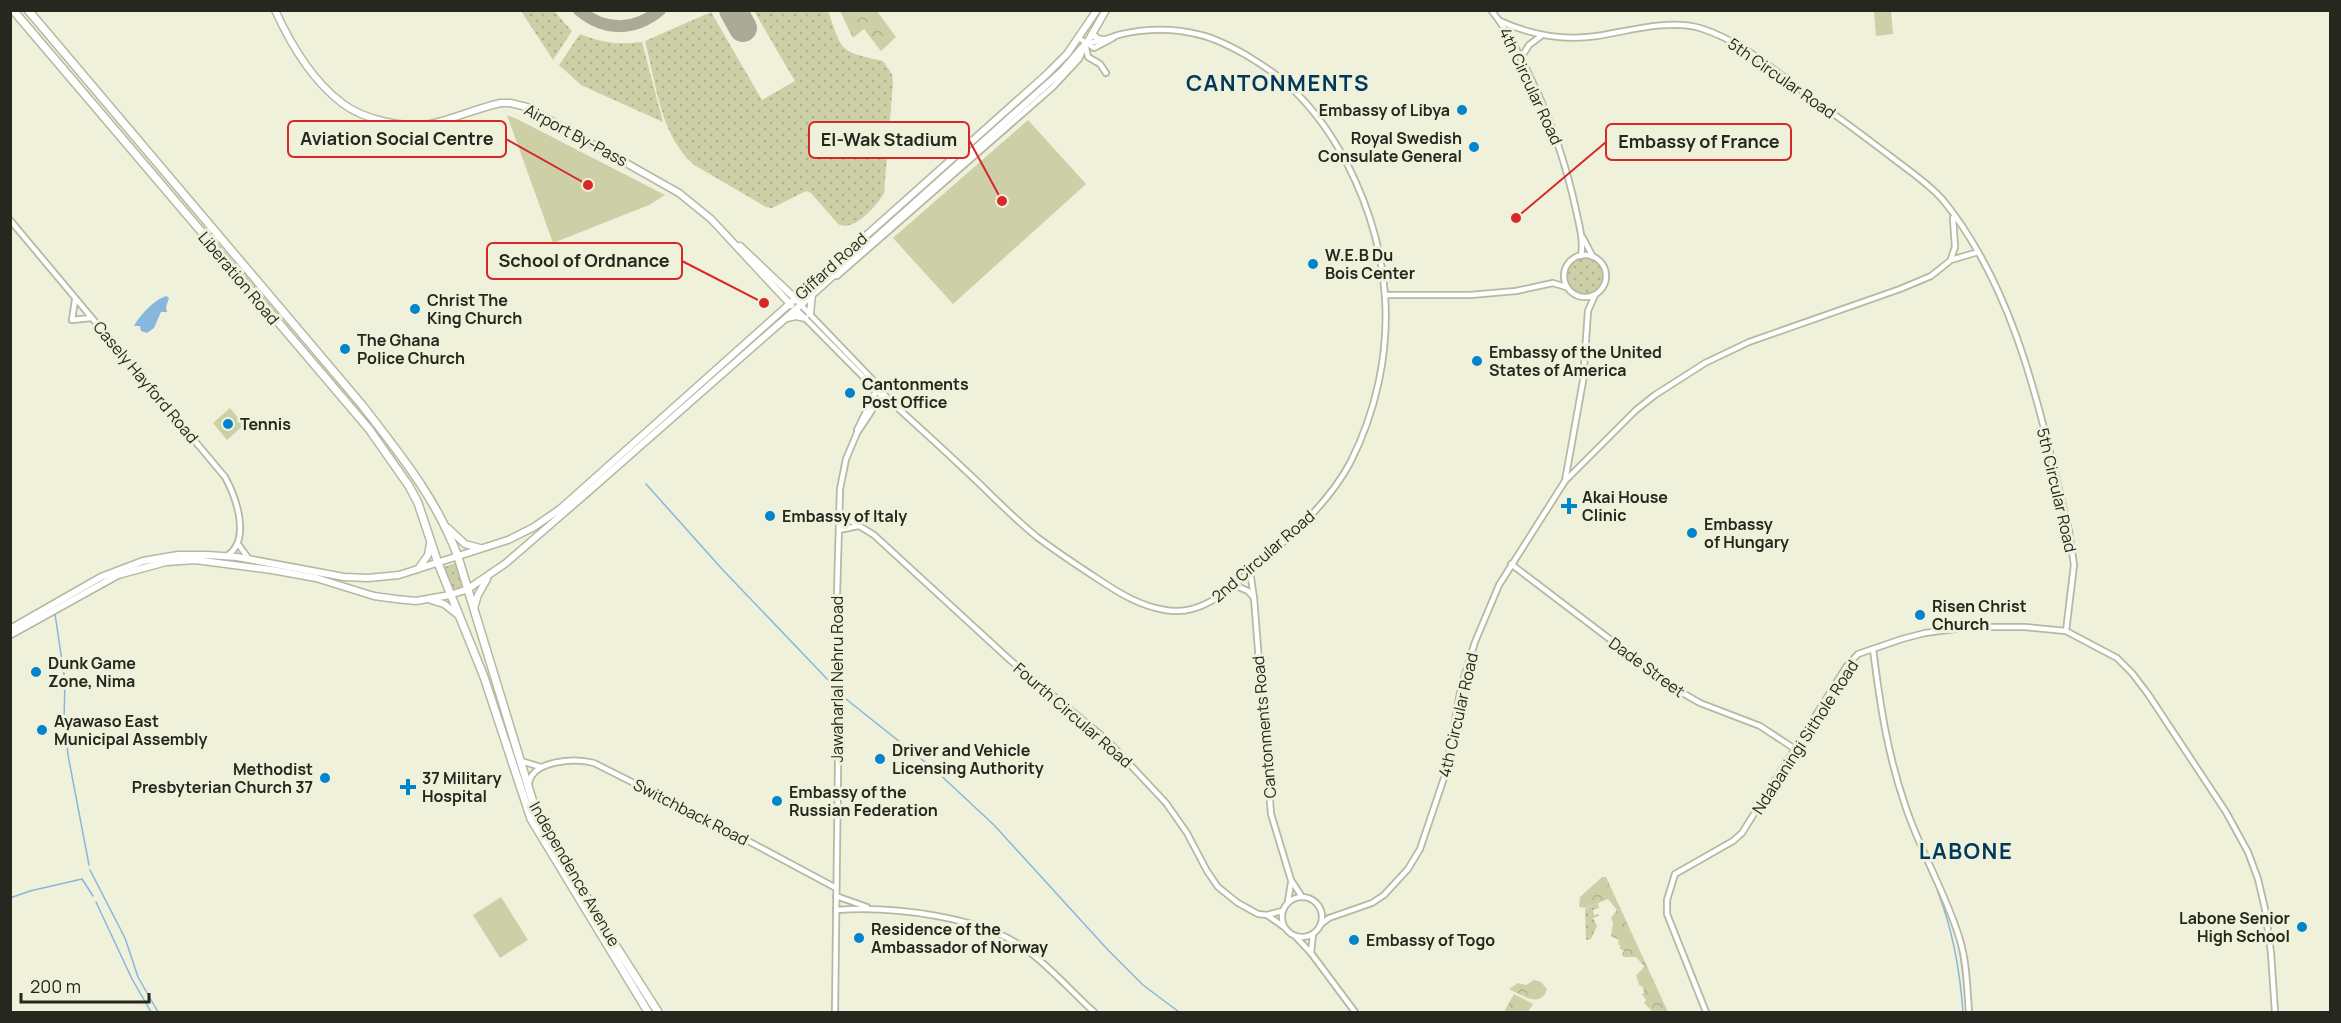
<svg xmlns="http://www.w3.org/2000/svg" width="2341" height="1023" font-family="Manrope,sans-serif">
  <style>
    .grass { fill: url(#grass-dots) }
    .forest { fill: url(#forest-crowns) }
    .pitch { fill: #cdcfa7 }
    .water { fill: #87b7dd }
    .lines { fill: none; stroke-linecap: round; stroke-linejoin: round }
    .stream { stroke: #87b7dd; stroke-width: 1.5 }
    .taxiway { stroke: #a9aa98; stroke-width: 12 }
    .runway { stroke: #a9aa98; stroke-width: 28 }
    .minor-casing { stroke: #b6b8a2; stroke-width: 8 }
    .major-casing { stroke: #b6b8a2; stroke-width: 9 }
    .highway-casing { stroke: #b6b8a2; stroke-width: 10 }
    .minor { stroke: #fff; stroke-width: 4.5 }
    .major { stroke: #fff; stroke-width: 6 }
    .highway { stroke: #fff; stroke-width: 7 }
    .poi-dot { fill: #0085cc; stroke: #eff1da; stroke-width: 2 }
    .labels { text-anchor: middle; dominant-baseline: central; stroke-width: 6; stroke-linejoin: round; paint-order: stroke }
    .street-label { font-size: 16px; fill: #26271e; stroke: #eff1da }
    .poi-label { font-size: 16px; font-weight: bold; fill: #26271e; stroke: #eff1da; text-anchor: start }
    .district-label { font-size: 22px; font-weight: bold; letter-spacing: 1.5px; fill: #00395b; stroke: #eff1da }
    .leader { fill: none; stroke: #d62828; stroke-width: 2 }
    .callout-dot { fill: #d62828; stroke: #eff1da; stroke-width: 2 }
    .callout { fill: #eff1da; stroke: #d62828; stroke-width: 2 }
    .callout-label { font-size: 18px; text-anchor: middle; font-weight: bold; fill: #26271e }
  </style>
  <defs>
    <pattern id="grass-dots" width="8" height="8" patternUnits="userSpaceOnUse" patternTransform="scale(1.5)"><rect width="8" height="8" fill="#cdcfa7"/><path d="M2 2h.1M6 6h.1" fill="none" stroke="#b0b28f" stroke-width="1.8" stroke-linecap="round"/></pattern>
    <pattern id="forest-crowns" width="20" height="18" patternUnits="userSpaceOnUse" patternTransform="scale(1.5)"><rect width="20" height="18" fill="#cdcfa7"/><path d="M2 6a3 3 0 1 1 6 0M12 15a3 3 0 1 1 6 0" fill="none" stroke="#b0b28f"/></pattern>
  </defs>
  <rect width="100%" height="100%" fill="#eff1da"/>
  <g class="grass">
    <path d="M 521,11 L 554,11 L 572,31 L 553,60 Z"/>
    <path d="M 754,11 L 828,11 C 843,53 839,51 883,61 L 892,74 L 893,83 L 884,193 C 877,206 853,233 838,224 L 811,193 L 806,191 L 772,208 L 766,207 L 694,165 C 660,135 656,83 645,41 L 711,12 L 762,100 L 795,81 Z"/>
    <path d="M 580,34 C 603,43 617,45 642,42 L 663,122 L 581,85 L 559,65 Z"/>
    <circle cx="1585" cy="276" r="19"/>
    <path d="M 455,563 L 464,584 L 460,589 L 453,590 L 451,588 L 444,567 Z"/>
    <path d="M 1598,903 L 1599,908 L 1593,910 L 1594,915 L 1598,914 L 1599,916 L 1593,918 L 1597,926 L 1591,939 L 1586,940 L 1585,909 Z"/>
  </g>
  <g class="forest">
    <path d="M 840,11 L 877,11 L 896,37 L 881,51 L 864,29 L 853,38 Z"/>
    <path d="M 1602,877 L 1606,877 L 1668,1012 L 1653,1012 L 1644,1003 L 1646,1000 L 1642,994 L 1644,993 L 1643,987 L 1639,985 L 1636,975 L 1642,970 L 1644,966 L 1636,957 L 1623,957 L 1622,954 L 1624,951 L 1619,948 L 1621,947 L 1618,943 L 1619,940 L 1611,936 L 1613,922 L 1611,918 L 1617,910 L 1608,899 L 1586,908 L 1579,907 L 1580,897 Z"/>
    <path d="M 1534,980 L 1541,982 L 1547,989 C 1541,1009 1522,995 1509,989 L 1518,983 L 1526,985 Z"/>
    <path d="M 1514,994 L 1533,1004 L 1528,1012 L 1504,1012 Z"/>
  </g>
  <g class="pitch">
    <path d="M 1874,11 L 1891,11 L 1893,34 L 1876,36 Z"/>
    <path d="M 507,115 L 517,119 L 665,195 L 649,205 L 553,243 Z"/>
    <path d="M 1028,120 L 1086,184 L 953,304 L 893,238 Z"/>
    <path d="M 230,408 L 244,425 L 227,440 L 213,423 Z"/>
    <path d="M 501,897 L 528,940 L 500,958 L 473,915 Z"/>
  </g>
  <path class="water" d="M 166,296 L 169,298 L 166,307 L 167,312 L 161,312 L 154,328 L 147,333 L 141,331 L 140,326 L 134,326 C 140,315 154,300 166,296 Z"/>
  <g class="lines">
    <g class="stream">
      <path d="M 646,484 L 722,569 L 829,681"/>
      <path d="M 55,614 L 65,681 L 64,718 L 68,755 L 89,865"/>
      <path d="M 846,699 L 935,770 L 994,825 L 1108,950 L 1143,985 L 1179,1012"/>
      <path d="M 90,870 L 125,938 L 138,977 L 158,1012"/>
      <path d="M 1938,892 C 1953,931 1960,971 1963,1012"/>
      <path d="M 10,898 L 30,891 L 82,879 L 93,896"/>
      <path d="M 96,902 L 132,979 L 151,1012"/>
    </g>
    <path class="taxiway" d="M 579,10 C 605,32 635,31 660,10"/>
    <path class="runway" d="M 733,10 L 743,28"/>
    <defs>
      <g id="minor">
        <path d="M 1491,10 C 1509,32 1521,58 1533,83 C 1553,125 1566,164 1576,210 C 1579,225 1584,240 1581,256"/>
        <path d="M 1500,21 C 1531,35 1563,41 1597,36 C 1629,31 1668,19 1700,28 C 1745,42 1781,76 1818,103 C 1844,121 1869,140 1894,159 C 1911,172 1929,184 1943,200 C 2019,294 2041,418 2069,531 L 2074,565 L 2066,631"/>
        <path d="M 1079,38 L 1094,48 L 1113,38"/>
        <path d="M 1086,48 L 1088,57 L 1100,64 L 1106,73"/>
        <path d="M 1521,58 L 1529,45 L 1541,36"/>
        <path d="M 10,220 L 225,477 C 236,497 251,539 228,555"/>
        <path d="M 1583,238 L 1593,257"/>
        <circle cx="1585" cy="276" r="21"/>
        <path d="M 1951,259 L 1955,247 L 1953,218"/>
        <path d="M 837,276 L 1053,87 L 1079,59 L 1086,44"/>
        <path d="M 1385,295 L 1470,295 L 1516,291 L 1553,283 L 1566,287"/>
        <path d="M 75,300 L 72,320 L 91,318"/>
        <path d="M 801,305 L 871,378 L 888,399 C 914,423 940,446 965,470 C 989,492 1012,517 1037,537 C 1057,552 1078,566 1098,579 C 1119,593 1140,606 1165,610 C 1202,617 1229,589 1255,567 C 1290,537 1328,504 1350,463 C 1376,412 1389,353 1385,296 C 1380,220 1343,134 1286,83 C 1274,72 1259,63 1246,55 C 1232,47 1217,39 1201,35 C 1174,28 1149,28 1122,34 C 1110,37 1099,43 1086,43"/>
        <path d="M 796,309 L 883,397"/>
        <path d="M 857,430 L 877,389"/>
        <path d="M 1565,481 L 1636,410 L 1655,395 L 1705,363 L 1749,342 L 1900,289 L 1931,276 L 1951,260 L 1978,252"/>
        <path d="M 840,514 L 874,535 L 1010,660 L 1107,740 L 1166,803 L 1187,833 L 1207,871 L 1218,887 L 1238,903 L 1258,914 L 1267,915 L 1284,927"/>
        <path d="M 839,530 L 858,526"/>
        <path d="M 238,544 L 249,559"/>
        <path d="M 1511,564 L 1674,688 L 1700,703 L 1760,726 L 1795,749"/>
        <path d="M 1250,571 L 1254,598 L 1271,814 L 1291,880 L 1302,897"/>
        <path d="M 1234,585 L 1248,591 L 1254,598"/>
        <path d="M 1873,649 C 1880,704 1887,752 1905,805 C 1920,851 1946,893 1960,940 C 1967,964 1967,988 1969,1012"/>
        <path d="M 521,761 L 541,767"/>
        <path d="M 529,783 C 533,760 575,758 594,763 L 737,835 L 836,888"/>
        <path d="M 836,896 L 867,907"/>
        <circle cx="1302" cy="917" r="20"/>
        <path d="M 1288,901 L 1291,883"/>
        <path d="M 836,910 C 891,906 982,916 1027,950 C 1051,968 1072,992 1094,1012"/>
        <path d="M 1267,915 L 1282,911"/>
        <path d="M 1321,924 L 1329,918 L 1372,903 L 1384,895 L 1408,869 L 1420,849 L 1445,775 L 1461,687 L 1475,642 L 1499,585 L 1565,481 L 1583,381 L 1588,311 L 1595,295"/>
        <path d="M 1296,937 L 1311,953 L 1355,1012"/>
        <path d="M 1311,953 L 1313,934"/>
        <path d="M 835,1012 L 839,685 L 837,594 L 840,489 L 846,459 L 857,433 L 884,392"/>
        <path d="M 1706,1012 L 1667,914 L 1667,900 L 1675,874 L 1733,841 L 1742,833 L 1846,667 L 1858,654 L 1902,639 L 1925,633 L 1970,627 L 2025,627 L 2066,631 L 2117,658 L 2132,673 L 2148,694 L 2226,812 L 2248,852 L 2258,879 L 2265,909 L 2271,953 L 2275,1012"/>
      </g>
      <g id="major">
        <path d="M 275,10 C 290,43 313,81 342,103 C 364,120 403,128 430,124 C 454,119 477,108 501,103 L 510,103 L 527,107 L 679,193 L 711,219 L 791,305"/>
        <path d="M 1092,34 L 1098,39 L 1103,40"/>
        <path d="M 740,246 L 798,301"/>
        <path d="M 810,314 L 812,294"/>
        <path d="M 787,318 L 796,316 L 805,318"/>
        <path d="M 448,528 L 465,544 L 480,548"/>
        <path d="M 418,569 L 428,555 L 430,544"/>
        <path d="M 431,600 L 444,604 L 458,615"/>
        <path d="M 474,608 L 478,595 L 487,579"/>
        <path d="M 10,629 L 101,577 L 143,561 L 178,555 L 207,555 L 237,557 L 344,577 L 368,578 L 399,575 L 508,540 L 534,527 L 560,509 L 1047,74 L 1067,54 L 1097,10"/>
        <path d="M 10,635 L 118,575 L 166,562 L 195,560 L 272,570 L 316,578 L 374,596 L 396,599 L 416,601 L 450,595 L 468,589 L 506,563 L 588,492 L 786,318 L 1062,71 L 1088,41 L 1106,10"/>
      </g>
      <g id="highway">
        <path d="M 13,10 L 369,429 L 409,486 L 418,503 L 438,563 L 484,677 L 531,819 L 648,1012"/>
        <path d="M 28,10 L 362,405 C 399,453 437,499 458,557 L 536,812 L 612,940 L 658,1012"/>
      </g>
    </defs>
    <use href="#minor" class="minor-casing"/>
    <use href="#major" class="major-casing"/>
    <use href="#highway" class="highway-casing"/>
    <use href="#minor" class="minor"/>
    <use href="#major" class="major"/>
    <use href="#highway" class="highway"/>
  </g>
  <g class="poi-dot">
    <circle cx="1462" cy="110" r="6"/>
    <circle cx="1474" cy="147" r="6"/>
    <circle cx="1313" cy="264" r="6"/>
    <circle cx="415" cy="309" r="6"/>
    <circle cx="345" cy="349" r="6"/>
    <circle cx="1477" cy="361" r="6"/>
    <circle cx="850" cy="393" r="6"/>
    <circle cx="228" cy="424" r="6"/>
    <path d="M1566 497h6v6h6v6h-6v6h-6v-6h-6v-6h6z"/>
    <circle cx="770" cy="516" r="6"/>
    <circle cx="1692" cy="533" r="6"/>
    <circle cx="1920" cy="615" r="6"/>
    <circle cx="36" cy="672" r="6"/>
    <circle cx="42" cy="730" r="6"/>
    <circle cx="880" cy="759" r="6"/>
    <circle cx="325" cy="778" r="6"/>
    <path d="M405 778h6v6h6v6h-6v6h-6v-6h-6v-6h6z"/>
    <circle cx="777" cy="801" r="6"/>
    <circle cx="2302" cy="927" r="6"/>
    <circle cx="859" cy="938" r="6"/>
    <circle cx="1354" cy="940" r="6"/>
  </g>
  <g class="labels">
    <g class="street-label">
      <text transform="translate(1782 78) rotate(35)">5th Circular Road</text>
      <text transform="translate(1531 86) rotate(65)">4th Circular Road</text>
      <text transform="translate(576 135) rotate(28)">Airport By-Pass</text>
      <text transform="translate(831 266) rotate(-42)">Giffard Road</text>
      <text transform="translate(239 278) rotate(50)">Liberation Road</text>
      <text transform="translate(146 382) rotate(50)">Casely Hayford Road</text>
      <text transform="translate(2057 490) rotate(77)">5th Circular Road</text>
      <text transform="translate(1263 556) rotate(-41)">2nd Circular Road</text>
      <text transform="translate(1647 667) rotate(36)">Dade Street</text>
      <text transform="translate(837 679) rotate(-90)">Jawaharlal Nehru Road</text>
      <text transform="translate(1073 715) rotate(41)">Fourth Circular Road</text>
      <text transform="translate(1458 715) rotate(-77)">4th Circular Road</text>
      <text transform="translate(1264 727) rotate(-95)">Cantonments Road</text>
      <text transform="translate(1805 737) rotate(-57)">Ndabaningi Sithole Road</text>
      <text transform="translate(691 812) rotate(27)">Switchback Road</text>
      <text transform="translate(575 874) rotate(60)">Independence Avenue</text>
    </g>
    <g class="poi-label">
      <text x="1450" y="110" text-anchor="end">Embassy of Libya</text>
      <text x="1462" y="138" text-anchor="end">Royal Swedish<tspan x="1462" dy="18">Consulate General</tspan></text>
      <text x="1325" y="255">W.E.B Du<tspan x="1325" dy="18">Bois Center</tspan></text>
      <text x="427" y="300">Christ The<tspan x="427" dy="18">King Church</tspan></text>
      <text x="357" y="340">The Ghana<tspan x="357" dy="18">Police Church</tspan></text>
      <text x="1489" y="352">Embassy of the United<tspan x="1489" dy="18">States of America</tspan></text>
      <text x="862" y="384">Cantonments<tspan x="862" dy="18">Post Office</tspan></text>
      <text x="240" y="424">Tennis</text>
      <text x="1582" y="497">Akai House<tspan x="1582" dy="18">Clinic</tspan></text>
      <text x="782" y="516">Embassy of Italy</text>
      <text x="1704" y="524">Embassy<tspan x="1704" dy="18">of Hungary</tspan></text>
      <text x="1932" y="606">Risen Christ<tspan x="1932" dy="18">Church</tspan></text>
      <text x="48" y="663">Dunk Game<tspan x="48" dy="18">Zone, Nima</tspan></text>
      <text x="54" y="721">Ayawaso East<tspan x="54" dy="18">Municipal Assembly</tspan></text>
      <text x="892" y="750">Driver and Vehicle<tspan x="892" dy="18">Licensing Authority</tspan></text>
      <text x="313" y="769" text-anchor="end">Methodist<tspan x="313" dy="18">Presbyterian Church 37</tspan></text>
      <text x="422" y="778">37 Military<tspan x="422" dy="18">Hospital</tspan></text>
      <text x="789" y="792">Embassy of the<tspan x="789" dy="18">Russian Federation</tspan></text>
      <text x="2290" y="918" text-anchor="end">Labone Senior<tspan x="2290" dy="18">High School</tspan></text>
      <text x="871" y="929">Residence of the<tspan x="871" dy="18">Ambassador of Norway</tspan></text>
      <text x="1366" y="940">Embassy of Togo</text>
    </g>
    <g class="district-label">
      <text x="1278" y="83">CANTONMENTS</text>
      <text x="1966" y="851">LABONE</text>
    </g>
  </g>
  <path class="leader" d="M588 185L506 139M1002 201L969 140M1516 218L1606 142M764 303L682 261"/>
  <g class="callout-dot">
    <circle cx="588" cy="185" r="6"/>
    <circle cx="1002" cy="201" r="6"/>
    <circle cx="1516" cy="218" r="6"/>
    <circle cx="764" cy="303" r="6"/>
  </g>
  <g class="callout">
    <rect x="288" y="121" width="218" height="36" rx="6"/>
    <rect x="809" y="122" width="160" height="36" rx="6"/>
    <rect x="1606" y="124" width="185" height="36" rx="6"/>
    <rect x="487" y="243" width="195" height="36" rx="6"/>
  </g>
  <g class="callout-label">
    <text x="397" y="145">Aviation Social Centre</text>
    <text x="889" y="146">El-Wak Stadium</text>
    <text x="1699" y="148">Embassy of France</text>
    <text x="584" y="267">School of Ordnance</text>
  </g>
  <rect width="2341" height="1023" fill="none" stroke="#26271e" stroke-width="24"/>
  <path d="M21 993v9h128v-9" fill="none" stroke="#26271e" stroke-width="3"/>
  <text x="30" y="993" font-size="18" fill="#26271e" stroke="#eff1da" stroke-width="4.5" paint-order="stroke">200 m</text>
</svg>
